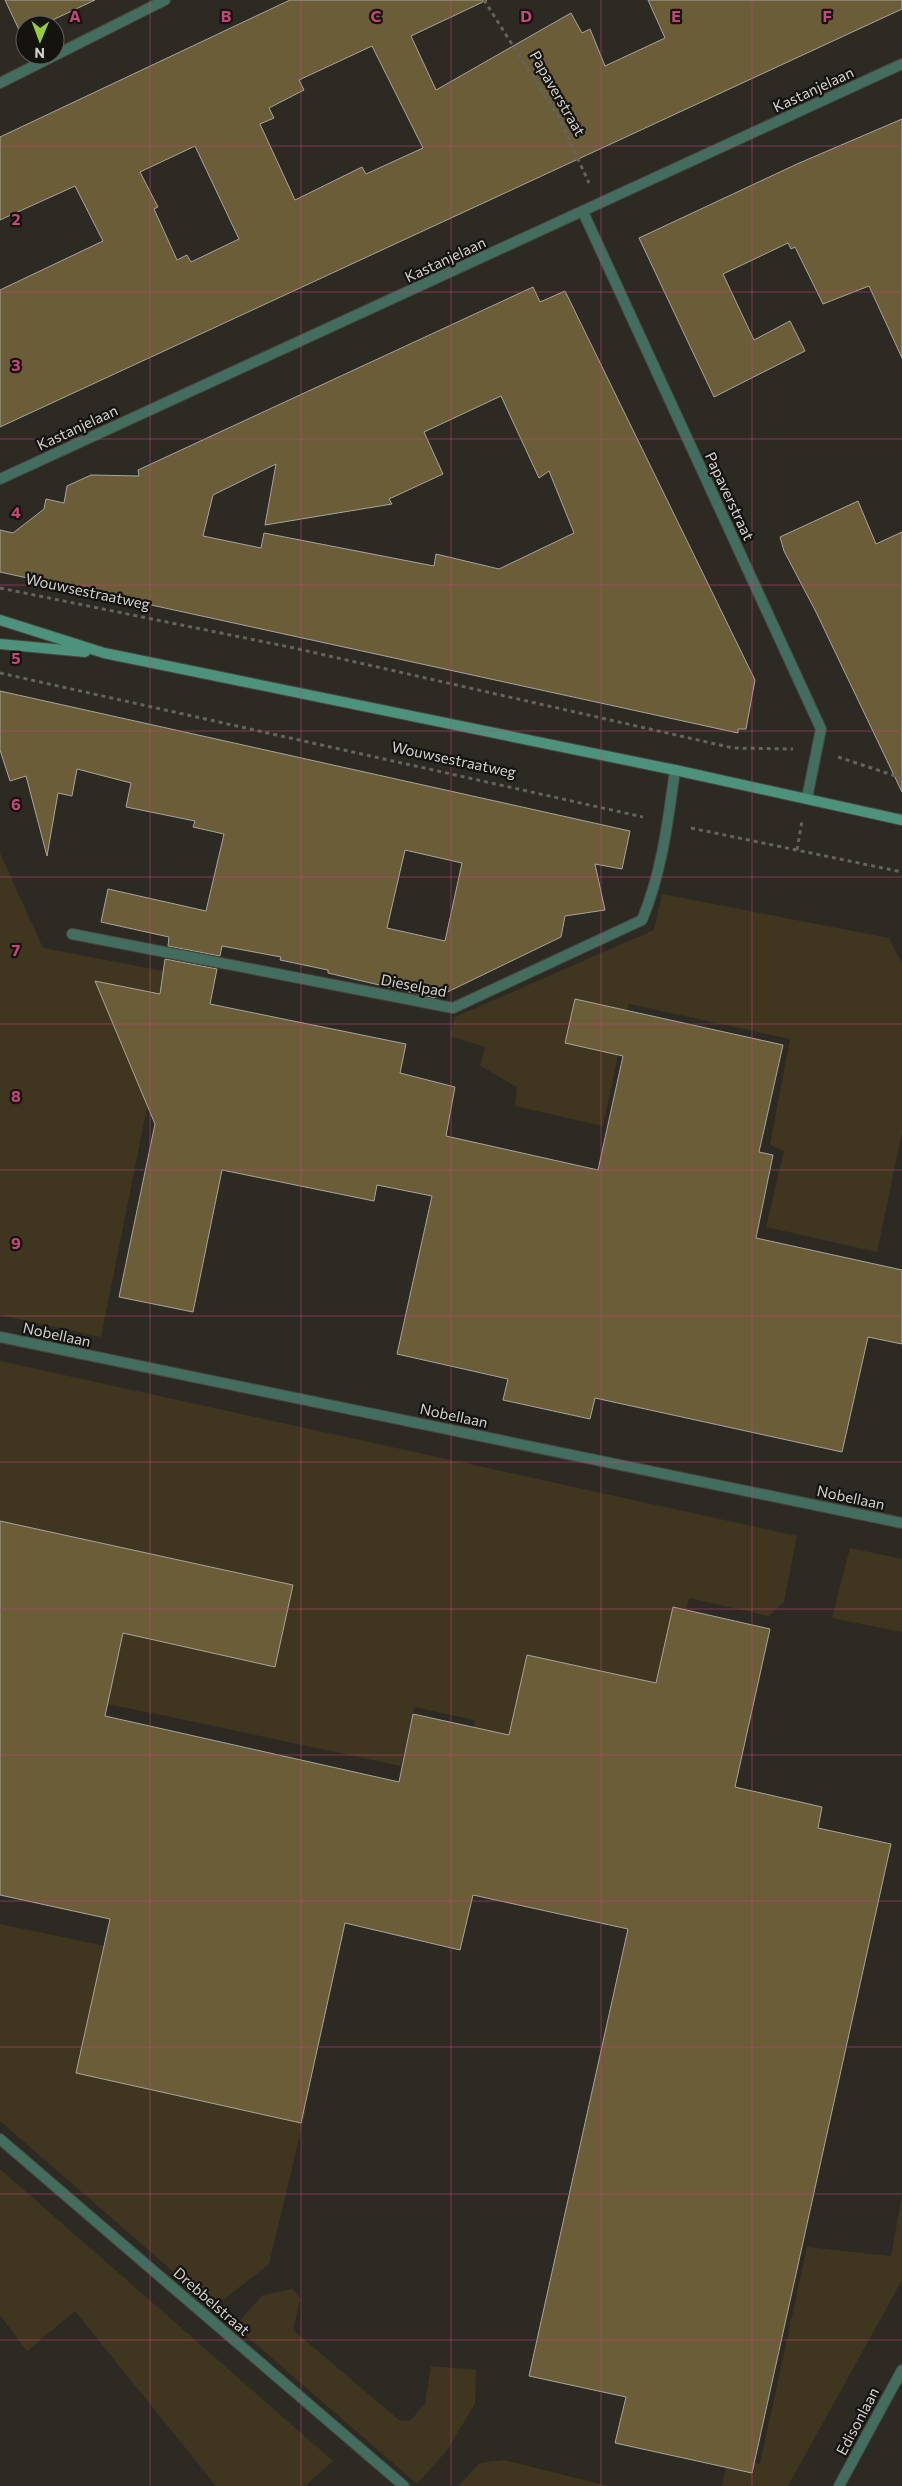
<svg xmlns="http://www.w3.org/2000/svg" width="902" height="2486" font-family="Commissioner,sans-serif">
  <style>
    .green { fill: #40361f }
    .building { fill: #6c5d39; stroke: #a8a59d; fill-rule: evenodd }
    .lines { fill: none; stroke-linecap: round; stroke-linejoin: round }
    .minor-casing { stroke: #48453f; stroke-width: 12 }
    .secondary-casing { stroke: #48453f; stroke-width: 12 }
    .path { stroke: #65635e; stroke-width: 3; stroke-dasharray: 4 4; stroke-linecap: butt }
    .minor { stroke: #436d5f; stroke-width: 10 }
    .secondary { stroke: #4d927c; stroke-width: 10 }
    .grid { fill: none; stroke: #c64678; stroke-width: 1; stroke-opacity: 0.55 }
    .labels { text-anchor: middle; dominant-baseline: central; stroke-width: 4.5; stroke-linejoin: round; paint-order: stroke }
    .street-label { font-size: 15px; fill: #d3d2ce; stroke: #141310 }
    .grid-label { font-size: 16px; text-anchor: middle; font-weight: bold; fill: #c64678; stroke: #141310; stroke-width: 4.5; stroke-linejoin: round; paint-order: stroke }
  </style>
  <rect width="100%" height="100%" fill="#2d2a24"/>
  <g class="green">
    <path d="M 0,853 L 43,948 L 174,973 L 101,1337 L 0,1315 Z"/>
    <path d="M 662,894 L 889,938 L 902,964 L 902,1132 L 877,1252 L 766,1227 L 784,1151 L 770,1145 L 790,1039 L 629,1004 L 603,1126 L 515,1106 L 517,1087 L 480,1066 L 485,1047 L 450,1036 L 455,1017 L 654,930 Z"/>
    <path d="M 0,1361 L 797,1536 L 784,1602 L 769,1616 L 689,1598 L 651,1776 L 471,1737 L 475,1720 L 414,1707 L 401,1766 L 157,1714 L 0,1683 Z"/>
    <path d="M 850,1548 L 902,1559 L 902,1632 L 832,1618 Z"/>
    <path d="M 0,1924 L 105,1946 L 78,2063 L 306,2110 L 269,2264 L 214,2307 L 0,2121 Z"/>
    <path d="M 0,2169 L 333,2461 L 305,2486 L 216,2486 L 75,2311 L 27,2351 L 0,2315 Z"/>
    <path d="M 902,2195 L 902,2280 L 788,2486 L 722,2486 L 728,2457 L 760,2464 L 807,2247 L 891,2256 Z"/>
    <path d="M 293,2289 L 300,2299 L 293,2330 L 399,2420 L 410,2421 L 425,2404 L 431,2366 L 476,2370 L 475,2404 L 447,2450 L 417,2484 L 235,2326 L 263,2295 Z"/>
    <path d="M 504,2460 L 608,2486 L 458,2486 L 480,2463 Z"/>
  </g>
  <g class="building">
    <path d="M 5,0 L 95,0 L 42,25 L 25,25 L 25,33 L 21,34 Z"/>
    <path d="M 290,0 L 487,0 L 411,36 L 436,90 L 571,13 L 582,33 L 590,29 L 605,66 L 665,38 L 648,0 L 902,0 L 902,9 L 0,427 L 0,290 L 103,241 L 75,186 L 0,220 L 0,137 ZM 372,46 L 423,148 L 366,174 L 362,167 L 295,200 L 260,124 L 274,118 L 269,108 L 304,90 L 299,80 ZM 195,146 L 239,239 L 191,262 L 187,255 L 177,260 L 154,209 L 158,207 L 140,172 Z"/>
    <path d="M 902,119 L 902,358 L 869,286 L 823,304 L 795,247 L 791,249 L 788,243 L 723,274 L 754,340 L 790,321 L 805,351 L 714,397 L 639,238 L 797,164 Z"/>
    <path d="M 533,287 L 540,302 L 565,291 L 755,680 L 746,729 L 738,729 L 738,733 L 0,572 L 0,530 L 13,533 L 44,509 L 46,499 L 64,503 L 67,486 L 91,475 L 139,476 L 138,470 ZM 501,396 L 539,478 L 549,471 L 574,533 L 499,569 L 436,554 L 434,566 L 264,533 L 261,548 L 203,536 L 213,495 L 276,464 L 265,525 L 392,504 L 389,499 L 443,474 L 424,432 Z"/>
    <path d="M 858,501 L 876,544 L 902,532 L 902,792 L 816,612 L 784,551 L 780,537 Z"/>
    <path d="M 0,691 L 630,831 L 622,869 L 595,864 L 605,910 L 565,916 L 561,937 L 435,998 L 328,973 L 328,970 L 280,960 L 281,957 L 222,946 L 220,956 L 168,946 L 169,937 L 101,922 L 108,889 L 206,911 L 224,834 L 193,827 L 195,821 L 126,807 L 131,783 L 77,769 L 72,796 L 58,793 L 47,856 L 26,776 L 10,781 L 0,750 ZM 405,850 L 462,863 L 445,941 L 387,928 Z"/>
    <path d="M 165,959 L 217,969 L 210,1004 L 406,1044 L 400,1073 L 455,1087 L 446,1136 L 598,1170 L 623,1056 L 565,1043 L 575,999 L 783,1045 L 759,1152 L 773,1155 L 756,1238 L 902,1270 L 902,1344 L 868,1337 L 842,1452 L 595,1398 L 590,1419 L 503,1400 L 508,1379 L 397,1354 L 432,1196 L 377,1185 L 374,1201 L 222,1170 L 193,1312 L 119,1297 L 155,1124 L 95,981 L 160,994 Z"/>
    <path d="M 0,1521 L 293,1585 L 275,1667 L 123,1633 L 105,1716 L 399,1782 L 413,1714 L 509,1735 L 527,1655 L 656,1683 L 673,1607 L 770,1629 L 735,1787 L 822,1807 L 818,1828 L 891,1844 L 752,2473 L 615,2443 L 626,2397 L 529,2376 L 628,1929 L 473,1895 L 460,1950 L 345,1923 L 301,2123 L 76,2073 L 110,1919 L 0,1895 Z"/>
  </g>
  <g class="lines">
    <defs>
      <g id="minor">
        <path d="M 0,83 L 165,0"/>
        <path d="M 583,212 L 821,729 L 807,798"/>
        <path d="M 0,479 L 902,64"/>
        <path d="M 72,934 L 453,1008 L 642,920 C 662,872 668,821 675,770"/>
        <path d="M 0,1337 L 902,1523"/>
        <path d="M 0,2139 L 404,2486"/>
        <path d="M 839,2486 L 902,2370"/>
      </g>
      <g id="secondary">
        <path d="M 0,620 L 104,653 L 675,770 L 902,820"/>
        <path d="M 0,644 L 85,652"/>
      </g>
    </defs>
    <use href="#minor" class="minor-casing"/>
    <use href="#secondary" class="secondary-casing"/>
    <g class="path">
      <path d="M 484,0 L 560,120 L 589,183"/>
      <path d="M 0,588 L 294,648 L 733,748 L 793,749"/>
      <path d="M 0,673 L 643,817"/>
      <path d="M 838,757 L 902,778"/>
      <path d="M 691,828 L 902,872"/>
      <path d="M 797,850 L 802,821"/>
    </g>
    <use href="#minor" class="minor"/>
    <use href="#secondary" class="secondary"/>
  </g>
  <path class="grid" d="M 150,0 L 150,2486M 301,0 L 301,2486M 451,0 L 451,2486M 601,0 L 601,2486M 752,0 L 752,2486M 0,146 L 902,146M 0,292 L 902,292M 0,439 L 902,439M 0,585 L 902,585M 0,731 L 902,731M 0,877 L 902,877M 0,1024 L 902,1024M 0,1170 L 902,1170M 0,1316 L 902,1316M 0,1462 L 902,1462M 0,1609 L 902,1609M 0,1755 L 902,1755M 0,1901 L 902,1901M 0,2047 L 902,2047M 0,2194 L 902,2194M 0,2340 L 902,2340"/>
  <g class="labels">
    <g class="street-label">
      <text transform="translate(813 89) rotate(-25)">Kastanjelaan</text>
      <text transform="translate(558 93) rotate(60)">Papaverstraat</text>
      <text transform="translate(445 259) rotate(-25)">Kastanjelaan</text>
      <text transform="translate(77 427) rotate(-25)">Kastanjelaan</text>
      <text transform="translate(730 496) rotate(65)">Papaverstraat</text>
      <text transform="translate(88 591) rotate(12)">Wouwsestraatweg</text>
      <text transform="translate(454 759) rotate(12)">Wouwsestraatweg</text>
      <text transform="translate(414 985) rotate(11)">Dieselpad</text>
      <text transform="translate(57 1334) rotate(12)">Nobellaan</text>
      <text transform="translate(454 1415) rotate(12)">Nobellaan</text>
      <text transform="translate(851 1497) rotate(12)">Nobellaan</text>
      <text transform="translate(212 2301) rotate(41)">Drebbelstraat</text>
      <text transform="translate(857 2421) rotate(-62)">Edisonlaan</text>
    </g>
  </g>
  <g class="grid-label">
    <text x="75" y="22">A</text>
    <text x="226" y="22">B</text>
    <text x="376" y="22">C</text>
    <text x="526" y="22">D</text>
    <text x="676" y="22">E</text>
    <text x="827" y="22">F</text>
    <text x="16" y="225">2</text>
    <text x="16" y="371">3</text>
    <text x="16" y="518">4</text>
    <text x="16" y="664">5</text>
    <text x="16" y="810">6</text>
    <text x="16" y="956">7</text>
    <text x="16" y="1102">8</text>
    <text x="16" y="1249">9</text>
  </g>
  <g transform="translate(40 40) rotate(181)"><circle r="24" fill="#141310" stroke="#605f5c"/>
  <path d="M0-4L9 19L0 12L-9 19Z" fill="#96cc39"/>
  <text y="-8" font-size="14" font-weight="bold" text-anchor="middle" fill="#d3d2ce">N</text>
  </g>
</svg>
